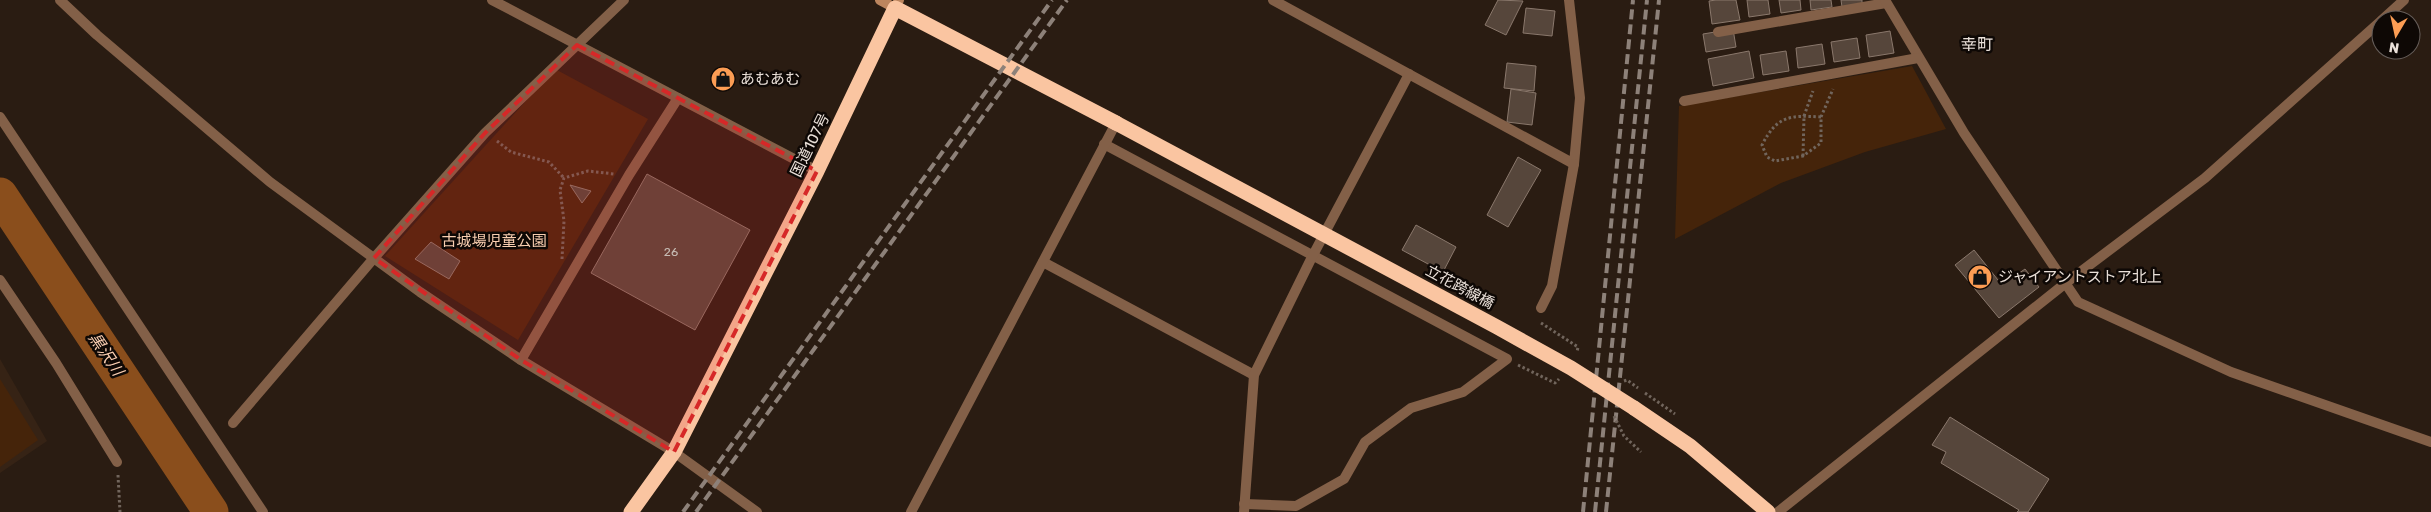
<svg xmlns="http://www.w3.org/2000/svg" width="2431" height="512" font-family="Rubik,'Noto Sans JP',sans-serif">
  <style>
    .built { fill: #362315 }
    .green { fill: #45240a }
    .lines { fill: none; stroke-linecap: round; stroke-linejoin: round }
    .river { stroke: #8a4e1c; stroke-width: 35 }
    .building { fill: #56463b; stroke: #8a786c }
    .path { stroke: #71655c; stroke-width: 3; stroke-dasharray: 2.5 2.5; stroke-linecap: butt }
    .lane { stroke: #836048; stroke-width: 10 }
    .street { stroke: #836048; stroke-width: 10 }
    .secondary { stroke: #bc855e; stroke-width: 10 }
    .highway { stroke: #fac5a1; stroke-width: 15 }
    .rail { stroke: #8d8179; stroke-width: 4; stroke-dasharray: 10 5; stroke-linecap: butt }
    .path-bridge { stroke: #71655c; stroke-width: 3; stroke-dasharray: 2.5 2.5; stroke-linecap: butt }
    .highway-bridge { stroke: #fac5a1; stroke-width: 15 }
    .marked { fill: #d62828; fill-opacity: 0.2; stroke: #d62828; stroke-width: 4; stroke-dasharray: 10 6; stroke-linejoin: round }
    .labels { text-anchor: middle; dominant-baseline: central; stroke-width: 5; stroke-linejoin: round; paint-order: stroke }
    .number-label { font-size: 12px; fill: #c5bab2 }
    .poi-label { font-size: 15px; fill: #eae0d9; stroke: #0e0805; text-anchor: start }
    .street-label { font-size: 15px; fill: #eae0d9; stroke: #0e0805 }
    .park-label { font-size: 15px; fill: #f9ceb0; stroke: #0e0805 }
    .neighbourhood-label { font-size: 16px; fill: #eae0d9; stroke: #0e0805 }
    .water-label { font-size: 16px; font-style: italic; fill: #faceb1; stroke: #0e0805 }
  </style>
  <rect width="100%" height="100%" fill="#2a1c12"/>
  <path class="built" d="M 0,359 L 47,441 L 0,473 Z"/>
  <g class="green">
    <path d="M 1912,66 L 1946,129 L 1865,152 L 1781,183 L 1675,239 L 1679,106 Z"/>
    <path d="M 555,69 L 648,119 L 518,340 L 385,256 Z"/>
    <path d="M 0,379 L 38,440 L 0,467 Z"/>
  </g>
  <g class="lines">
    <path class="river" d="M 0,195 L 211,512"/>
  </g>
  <g class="building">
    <path d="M 1498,0 L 1523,1 L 1506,35 L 1485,25 Z"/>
    <path d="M 1716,0 L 1736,0 L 1740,20 L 1712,24 L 1709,1 Z"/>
    <path d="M 1747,0 L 1768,0 L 1770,14 L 1749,17 Z"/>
    <path d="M 1779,0 L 1800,0 L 1801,10 L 1781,13 Z"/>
    <path d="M 1810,0 L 1831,0 L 1832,7 L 1811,10 Z"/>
    <path d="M 1841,0 L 1862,0 L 1862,4 L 1842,7 Z"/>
    <path d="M 1526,8 L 1555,11 L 1552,36 L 1523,33 Z"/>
    <path d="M 1733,29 L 1736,47 L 1706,52 L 1703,34 Z"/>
    <path d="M 1890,31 L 1894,53 L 1869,57 L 1866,35 Z"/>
    <path d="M 1857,38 L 1860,58 L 1834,62 L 1831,42 Z"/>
    <path d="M 1822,44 L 1825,64 L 1798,68 L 1796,48 Z"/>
    <path d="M 1749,51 L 1754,78 L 1713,86 L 1708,59 Z"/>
    <path d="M 1786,51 L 1789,71 L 1763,75 L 1760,55 Z"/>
    <path d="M 1507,63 L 1536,66 L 1534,91 L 1504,88 Z"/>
    <path d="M 1511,89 L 1536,93 L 1532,125 L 1507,122 Z"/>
    <path d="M 1518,157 L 1541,170 L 1508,227 L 1487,215 Z"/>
    <path d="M 647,174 L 750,230 L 695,330 L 591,273 Z"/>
    <path d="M 570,185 L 591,191 L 582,203 Z"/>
    <path d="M 1416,225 L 1456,247 L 1443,272 L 1402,250 Z"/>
    <path d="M 431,242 L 460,261 L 449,279 L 415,259 Z"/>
    <path d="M 1974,250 L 2002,285 L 2025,269 L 2039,287 L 1999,318 L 1955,265 Z"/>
    <path d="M 1950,417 L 2049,479 L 2028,512 L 2017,512 L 2019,510 L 1941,463 L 1946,452 L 1932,445 Z"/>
  </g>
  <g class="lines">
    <g class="path">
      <path d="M 1821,117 C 1789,115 1777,116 1762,145 L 1767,157 L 1775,161 L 1803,156 L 1821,143 L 1821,117 L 1833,89"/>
      <path d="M 497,141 L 511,152 L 549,162 L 564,178"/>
      <path d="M 1803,156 L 1804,116 L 1813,91"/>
      <path d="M 562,259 L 564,221 L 560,190 L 564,178 L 588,171 L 614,174"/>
      <path d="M 1541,323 L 1578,347 L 1577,352"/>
      <path d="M 1518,365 L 1555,383 L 1559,379"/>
      <path d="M 118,475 L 120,512"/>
    </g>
    <path class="lane" d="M 1718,32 L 1886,3"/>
    <g class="street">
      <path d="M 60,0 L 97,35 L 270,182 L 420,292 L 521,360 L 674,452 L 757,512"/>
      <path d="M 492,0 L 817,171"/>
      <path d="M 1273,0 L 1574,164 L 1580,98 L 1569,0"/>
      <path d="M 1885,0 L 1964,133 L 2078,302 L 2231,372 L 2431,442"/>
      <path d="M 2382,20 L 2404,0"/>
      <path d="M 1684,101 L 1918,58"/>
      <path d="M 0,117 L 263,512"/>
      <path d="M 1104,144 L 1507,359 L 1463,392 L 1411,408 L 1365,442 L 1344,479 L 1296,506 L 1244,504"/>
      <path d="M 1043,262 L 1254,375"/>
      <path d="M 0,280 L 56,363 L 117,462"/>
      <path d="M 1541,308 L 1552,286 L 1574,164"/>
      <path d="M 521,360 L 629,175 L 678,98"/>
      <path d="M 233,423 L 374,258 L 485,133 L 624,0"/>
      <path d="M 911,512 L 1116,123"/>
      <path d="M 1244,512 L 1254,375 L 1312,257 L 1409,74"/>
      <path d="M 1778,512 L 2067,282 L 2205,178 L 2381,21"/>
    </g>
    <path class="secondary" d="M 880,0 L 895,8 L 899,0"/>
    <g class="highway">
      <path d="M 1634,408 L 1690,446 L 1768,512"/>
      <path d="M 631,512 L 674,452 L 817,171 L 895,8 L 1116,123"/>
    </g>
    <g class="rail">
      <path d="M 683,512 L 1052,0"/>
      <path d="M 696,512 L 1067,0"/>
      <path d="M 1583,512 L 1633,0"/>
      <path d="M 1595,512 L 1647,0"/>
      <path d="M 1606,512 L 1659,0"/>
    </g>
    <g class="path-bridge">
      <path d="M 1624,381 L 1627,380 L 1638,388"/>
      <path d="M 1645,393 L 1675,414"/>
      <path d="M 1614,416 L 1624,436 L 1641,452"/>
    </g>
    <path class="highway-bridge" d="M 1116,123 L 1497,327 L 1571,368 L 1634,408"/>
  </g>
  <path class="marked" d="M 577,45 L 817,171 L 674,452 L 521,360 L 374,258 L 485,133 Z"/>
  <defs>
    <symbol id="shop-disc" viewBox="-11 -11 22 22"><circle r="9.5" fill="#fc9d54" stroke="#0e0805"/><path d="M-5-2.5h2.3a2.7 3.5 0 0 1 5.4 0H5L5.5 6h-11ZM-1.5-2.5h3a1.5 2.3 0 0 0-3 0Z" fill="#111"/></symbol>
  </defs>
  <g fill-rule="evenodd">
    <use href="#shop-disc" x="709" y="65" width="28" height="28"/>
    <use href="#shop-disc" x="1966" y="263" width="28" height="28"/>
  </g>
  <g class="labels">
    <g class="number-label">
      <text x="671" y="252">26</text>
    </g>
    <g class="poi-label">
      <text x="740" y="79">あむあむ</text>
      <text x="1998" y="277">ジャイアントストア北上</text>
    </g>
    <g class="street-label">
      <text transform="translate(810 145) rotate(-64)">国道107号</text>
      <text transform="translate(1460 287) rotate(28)">立花跨線橋</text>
    </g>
    <g class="park-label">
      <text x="494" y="241">古城場児童公園</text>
    </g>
    <g class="neighbourhood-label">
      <text x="1977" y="44">幸町</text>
    </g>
    <g class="water-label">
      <text transform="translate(106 354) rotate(56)">黒沢川</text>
    </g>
  </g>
  <g transform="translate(2396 35) rotate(189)"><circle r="24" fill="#0e0805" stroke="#665e5a"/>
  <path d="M0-4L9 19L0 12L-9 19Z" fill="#fc9d54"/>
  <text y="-8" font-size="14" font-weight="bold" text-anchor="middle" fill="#eae0d9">N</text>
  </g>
</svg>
